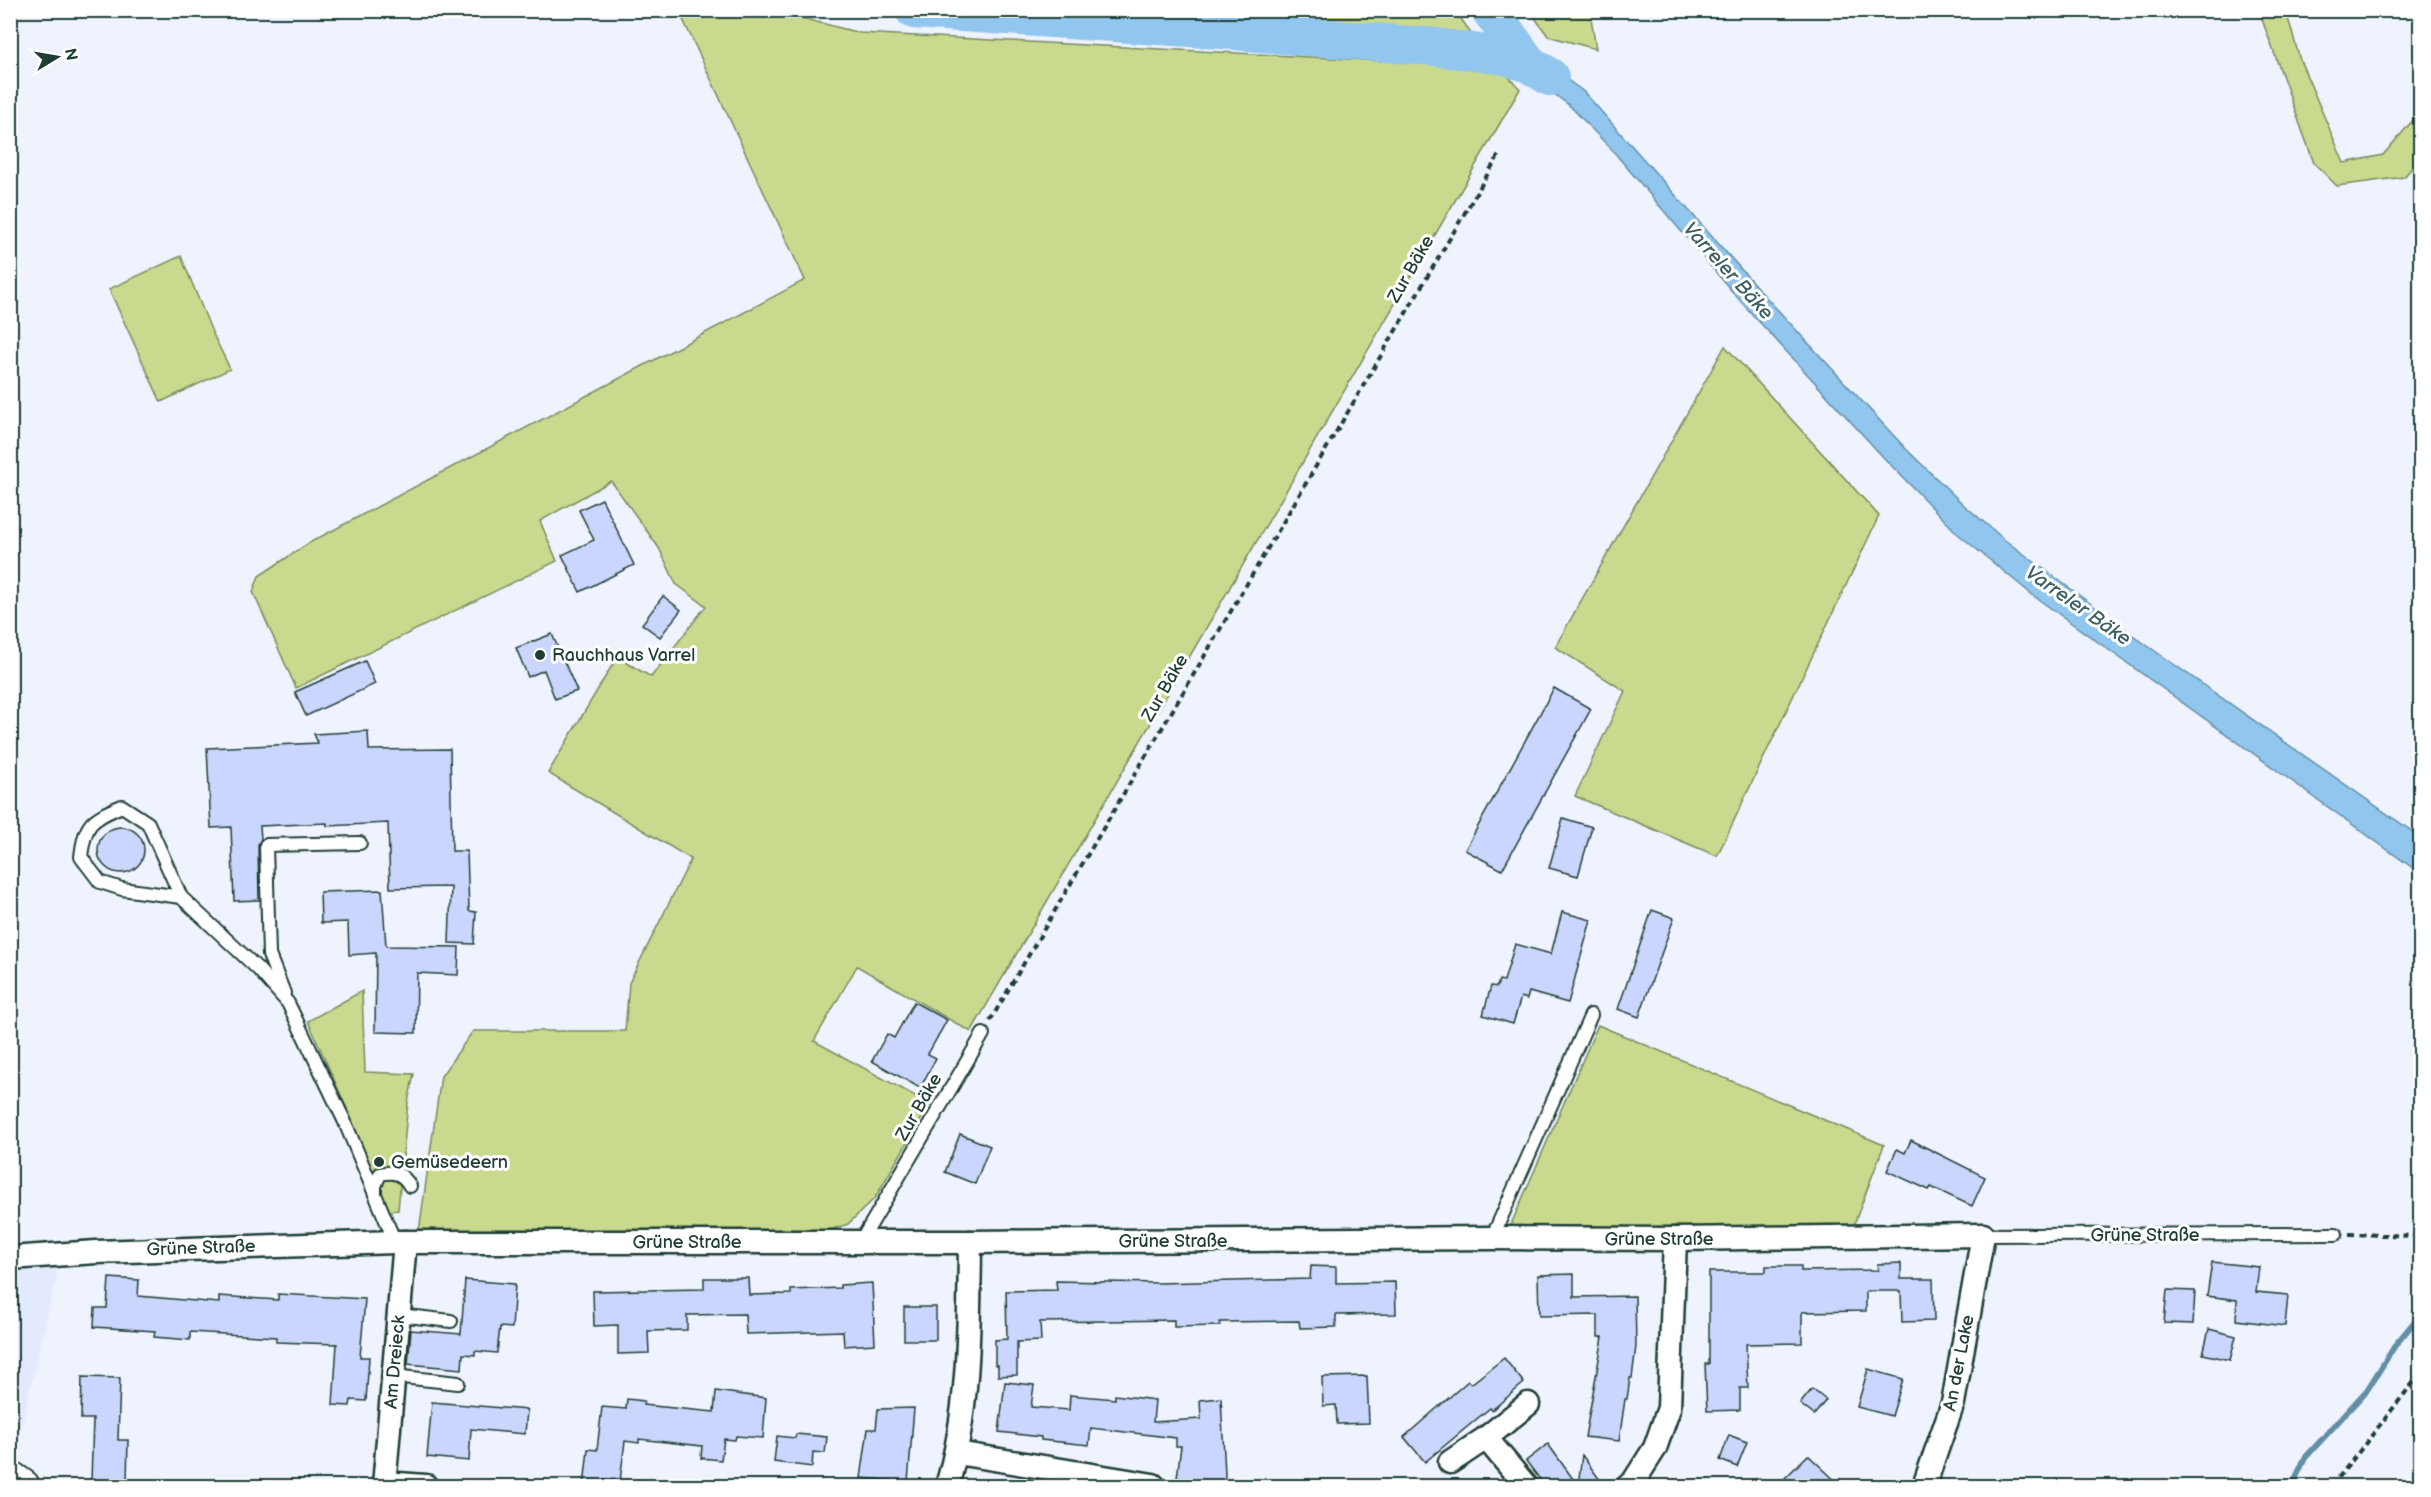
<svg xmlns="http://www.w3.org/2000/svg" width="2431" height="1497" font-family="'Balsamiq Sans',sans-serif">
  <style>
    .built { fill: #e4eafe }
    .green { fill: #c9d98d; stroke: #748b60; stroke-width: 1.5 }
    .water { fill: #91c6ef; stroke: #638fa4; stroke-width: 1.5 }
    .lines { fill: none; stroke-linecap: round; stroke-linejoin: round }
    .stream { stroke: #638fa4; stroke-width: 6 }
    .river { stroke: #91c6ef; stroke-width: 38 }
    .building { fill: #cad6fd; stroke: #1f3d34; stroke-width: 1.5 }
    .service-casing { stroke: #1f3d34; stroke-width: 16 }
    .minor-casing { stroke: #1f3d34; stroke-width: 27 }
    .secondary-casing { stroke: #1f3d34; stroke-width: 36 }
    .path { stroke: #1f3d34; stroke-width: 4; stroke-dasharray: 6 4.5; stroke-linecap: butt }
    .service { stroke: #fff; stroke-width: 12 }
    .minor { stroke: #fff; stroke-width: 22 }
    .secondary { stroke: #fff; stroke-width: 32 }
    .poi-dot { fill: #1f3d34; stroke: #fff; stroke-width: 2 }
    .labels { text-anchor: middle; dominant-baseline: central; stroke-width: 6; stroke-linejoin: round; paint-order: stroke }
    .street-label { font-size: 18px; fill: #1f3d34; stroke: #fff }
    .poi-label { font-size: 18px; fill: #1f3d34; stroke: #fff; text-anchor: start }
    .water-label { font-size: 20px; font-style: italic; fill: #3c5f63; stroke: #fff }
  </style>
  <rect width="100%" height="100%" fill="#eff3fe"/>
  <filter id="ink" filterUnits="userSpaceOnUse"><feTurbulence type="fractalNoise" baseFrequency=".0167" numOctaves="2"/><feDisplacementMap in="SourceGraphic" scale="12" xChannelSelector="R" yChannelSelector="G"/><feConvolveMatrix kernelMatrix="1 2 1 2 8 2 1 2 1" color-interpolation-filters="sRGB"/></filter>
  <g filter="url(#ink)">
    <path class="built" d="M 60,1261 L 12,1467 L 11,1264 Z"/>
    <g class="green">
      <path d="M 679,11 L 774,11 L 860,33 L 1500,67 L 1520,89 L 971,1032 L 857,966 L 814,1041 L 930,1104 L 875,1198 L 848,1224 L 827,1231 L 419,1231 L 441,1076 L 473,1031 L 625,1031 L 629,983 L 691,859 L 548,773 L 617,657 L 651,677 L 706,606 L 676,584 L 659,548 L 611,481 L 540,521 L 557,561 L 296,688 L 253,592 L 259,576 L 309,543 L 805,280 Z"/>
      <path d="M 1063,11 L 1456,11 L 1476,41 Z"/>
      <path d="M 1530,11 L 1590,11 L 1596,49 L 1548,36 Z"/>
      <path d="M 2259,11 L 2286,11 L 2300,60 L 2344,163 L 2383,155 L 2420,112 L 2420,158 L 2404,177 L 2337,186 L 2314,163 Z"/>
      <path d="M 181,256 L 212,332 L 230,369 L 161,402 L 109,289 Z"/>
      <path d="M 1725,346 L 1879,516 L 1717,856 L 1575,796 L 1625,691 L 1555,647 Z"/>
      <path d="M 362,991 L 365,1072 L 414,1074 L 408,1102 L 398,1210 L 388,1211 L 372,1175 L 351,1118 L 308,1021 Z"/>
      <path d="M 1598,1025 L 1884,1145 L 1853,1227 L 1509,1229 Z"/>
    </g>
    <path class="water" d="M 1533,55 L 1584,92 L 1763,294 L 1907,450 L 1964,505 L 2006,541 L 2145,644 L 2420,837 L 2420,873 L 2035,597 L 1958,534 L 1884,458 L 1742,303 L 1613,151 L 1570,106 L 1504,56 Z"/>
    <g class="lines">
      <path class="stream" d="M 2292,1486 L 2305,1458 L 2367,1390 L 2396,1344 L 2420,1315"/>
      <g class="river">
        <path d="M 914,10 L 1220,30 L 1436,47 L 1504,56 L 1529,64 L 1550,77"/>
        <path d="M 1490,10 L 1529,64"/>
      </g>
    </g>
    <g class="building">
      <path d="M 602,499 L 634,565 L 580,592 L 562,555 L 594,540 L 579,510 Z"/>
      <path d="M 663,596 L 681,610 L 660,637 L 642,624 Z"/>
      <path d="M 552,634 L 577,691 L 555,699 L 544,670 L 528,677 L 516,648 Z"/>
      <path d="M 365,661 L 375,684 L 306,716 L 295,692 Z"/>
      <path d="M 1554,688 L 1591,709 L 1502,870 L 1465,850 Z"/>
      <path d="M 368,731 L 369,750 L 450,749 L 452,851 L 467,851 L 469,911 L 476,912 L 474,944 L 449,943 L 451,887 L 390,888 L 388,823 L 327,826 L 327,823 L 260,826 L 261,839 L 258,845 L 259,900 L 234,901 L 231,827 L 211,828 L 207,748 L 318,743 L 314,734 Z"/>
      <path d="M 1563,818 L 1592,827 L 1578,876 L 1549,868 Z"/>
      <circle cx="121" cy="850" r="23"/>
      <path d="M 382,890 L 386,946 L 459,947 L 458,975 L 417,973 L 416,1033 L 375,1032 L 376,953 L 349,955 L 348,922 L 321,923 L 320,892 Z"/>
      <path d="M 1652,910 L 1674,918 L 1639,1017 L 1618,1009 Z"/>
      <path d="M 1562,912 L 1591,920 L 1568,1003 L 1529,992 L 1527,999 L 1521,997 L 1513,1024 L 1483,1015 L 1491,986 L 1497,987 L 1499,980 L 1504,981 L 1515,944 L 1551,954 Z"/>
      <path d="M 914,1002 L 947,1020 L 928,1054 L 936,1058 L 920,1088 L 872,1061 L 887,1034 L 894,1038 Z"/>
      <path d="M 960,1134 L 990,1146 L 975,1184 L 945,1172 Z"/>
      <path d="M 1911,1140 L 1985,1177 L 1972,1206 L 1931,1187 L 1929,1190 L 1887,1171 L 1897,1149 L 1905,1153 Z"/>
      <path d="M 2212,1262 L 2259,1267 L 2256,1292 L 2288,1295 L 2285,1326 L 2236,1320 L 2237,1300 L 2207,1296 Z"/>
      <path d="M 1901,1263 L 1901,1279 L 1933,1279 L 1934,1321 L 1902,1322 L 1901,1291 L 1866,1291 L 1866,1311 L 1802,1312 L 1802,1343 L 1746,1344 L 1748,1388 L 1740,1388 L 1740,1410 L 1707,1411 L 1705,1364 L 1709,1364 L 1709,1272 L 1766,1272 L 1766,1266 L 1801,1266 L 1801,1271 L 1878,1270 L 1877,1264 Z"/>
      <path d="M 1311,1266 L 1336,1267 L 1336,1283 L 1395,1282 L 1396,1314 L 1336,1315 L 1336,1327 L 1300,1328 L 1299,1321 L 1220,1322 L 1220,1326 L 1174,1327 L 1174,1320 L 1040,1322 L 1041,1341 L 1017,1342 L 1017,1375 L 998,1376 L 998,1365 L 995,1365 L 995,1340 L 1007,1339 L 1006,1291 L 1057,1290 L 1056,1281 L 1159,1283 L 1310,1279 Z"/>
      <path d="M 1574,1274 L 1574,1297 L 1635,1296 L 1636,1346 L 1632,1378 L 1630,1378 L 1627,1399 L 1625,1399 L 1619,1441 L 1585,1437 L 1603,1337 L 1598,1337 L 1598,1315 L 1539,1316 L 1538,1275 Z"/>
      <path d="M 109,1278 L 139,1280 L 138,1296 L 219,1303 L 219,1296 L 278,1300 L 278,1294 L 365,1299 L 360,1357 L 369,1357 L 366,1401 L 351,1400 L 350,1406 L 333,1405 L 337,1344 L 276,1342 L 276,1337 L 190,1332 L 190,1340 L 154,1337 L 155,1331 L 94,1327 L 95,1308 L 107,1308 Z"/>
      <path d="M 704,1278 L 748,1278 L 749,1295 L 791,1294 L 791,1290 L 840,1288 L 840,1285 L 872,1283 L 875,1344 L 844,1346 L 843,1331 L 746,1334 L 745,1314 L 687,1315 L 687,1330 L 648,1331 L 649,1353 L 618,1354 L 618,1325 L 594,1326 L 593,1291 L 704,1289 Z"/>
      <path d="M 465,1280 L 515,1284 L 512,1328 L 500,1327 L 497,1353 L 475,1351 L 475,1355 L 463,1354 L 462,1369 L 408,1364 L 411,1330 L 461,1334 Z"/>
      <path d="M 2167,1290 L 2195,1291 L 2193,1324 L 2164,1323 Z"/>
      <rect x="904" y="1307" width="32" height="33"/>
      <path d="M 2209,1329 L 2236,1336 L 2230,1360 L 2203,1354 Z"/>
      <path d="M 1504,1358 L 1524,1383 L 1492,1410 L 1490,1408 L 1425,1462 L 1404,1437 L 1468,1381 L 1471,1384 Z"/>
      <path d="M 1868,1369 L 1903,1379 L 1892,1416 L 1857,1407 Z"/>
      <path d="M 1367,1376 L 1369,1423 L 1337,1424 L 1336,1405 L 1323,1406 L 1322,1377 Z"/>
      <path d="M 82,1377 L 120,1378 L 118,1440 L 128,1440 L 127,1483 L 91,1482 L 93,1419 L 81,1419 Z"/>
      <path d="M 1005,1382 L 1034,1385 L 1031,1407 L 1069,1410 L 1070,1395 L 1115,1399 L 1115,1395 L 1155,1400 L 1153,1422 L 1201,1419 L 1200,1400 L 1221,1398 L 1225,1474 L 1224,1486 L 1176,1486 L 1181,1446 L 1176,1446 L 1176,1438 L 1091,1428 L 1089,1445 L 1041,1440 L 1041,1437 L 999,1432 Z"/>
      <path d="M 1812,1389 L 1826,1400 L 1814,1415 L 1800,1404 Z"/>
      <path d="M 716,1391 L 766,1398 L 763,1438 L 736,1436 L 735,1440 L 724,1439 L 721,1460 L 701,1458 L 702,1446 L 639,1439 L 639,1443 L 625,1441 L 620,1481 L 604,1479 L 603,1486 L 584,1486 L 588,1449 L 597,1450 L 602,1407 L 626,1409 L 627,1399 L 644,1401 L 643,1405 L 714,1412 Z"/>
      <path d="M 432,1402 L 527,1410 L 525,1434 L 471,1429 L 469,1461 L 427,1457 Z"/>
      <path d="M 914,1408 L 908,1482 L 861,1478 L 868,1429 L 876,1429 L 878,1409 Z"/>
      <path d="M 796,1434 L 827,1437 L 825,1453 L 813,1452 L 812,1467 L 774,1462 L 777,1436 L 795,1438 Z"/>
      <path d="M 1729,1435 L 1747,1442 L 1737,1467 L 1720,1460 Z"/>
      <path d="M 1548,1444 L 1578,1486 L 1582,1455 L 1600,1480 L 1592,1486 L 1545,1486 L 1526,1461 Z"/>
      <path d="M 1808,1455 L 1841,1486 L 1777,1486 Z"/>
    </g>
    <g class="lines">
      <defs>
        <g id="service">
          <path d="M 181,897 L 122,889 L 100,882 L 81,857 C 85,823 91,819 122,806 L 148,823 L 181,897 L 258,969 L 288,1003 L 344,1120 L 395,1242"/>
          <path d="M 284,993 L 269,955 L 266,845 L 360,843"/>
          <path d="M 375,1194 L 375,1186 L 380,1174 C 395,1171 402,1173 410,1186"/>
          <path d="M 1983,1235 L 2336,1234"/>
          <path d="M 1492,1238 L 1591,1015"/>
          <path d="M 861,1241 L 983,1034"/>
          <path d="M 399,1315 L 451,1321"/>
          <path d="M 393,1376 L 458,1383"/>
        </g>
        <g id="minor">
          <path d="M 10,1258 L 96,1252 L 395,1242 L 970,1242 L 1492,1238 L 1675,1239 L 1983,1235 L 1953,1403 L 1924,1486"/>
          <path d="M 957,1453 L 1153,1485"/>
          <path d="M 1450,1462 L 1486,1438"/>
          <path d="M 384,1483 L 426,1486"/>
          <path d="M 384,1486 L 405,1242"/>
          <path d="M 947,1486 C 970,1408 969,1324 970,1242"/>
          <path d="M 1526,1486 L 1486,1438 L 1528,1404"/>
          <path d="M 1628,1486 L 1634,1481 L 1655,1448 L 1669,1408 L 1675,1239"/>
        </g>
        <path id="secondary" d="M 10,1477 L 23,1486"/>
      </defs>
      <use href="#service" class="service-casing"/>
      <use href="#minor" class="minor-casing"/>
      <use href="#secondary" class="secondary-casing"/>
      <g class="path">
        <path d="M 990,1021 L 1500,153"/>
        <path d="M 2349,1234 L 2420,1236"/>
        <path d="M 2332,1486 L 2420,1374"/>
      </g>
      <use href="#service" class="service"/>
      <use href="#minor" class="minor"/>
      <use href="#secondary" class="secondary"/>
    </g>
  </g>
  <g class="poi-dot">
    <circle cx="540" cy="655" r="6"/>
    <circle cx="379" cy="1162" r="6"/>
  </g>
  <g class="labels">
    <g class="street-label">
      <text transform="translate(1411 269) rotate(-60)">Zur Bäke</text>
      <text transform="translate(1165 688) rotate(-60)">Zur Bäke</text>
      <text transform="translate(919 1107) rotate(-60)">Zur Bäke</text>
      <text x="2145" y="1235">Grüne Straße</text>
      <text x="1659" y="1239">Grüne Straße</text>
      <text x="1173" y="1241">Grüne Straße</text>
      <text x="687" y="1242">Grüne Straße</text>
      <text transform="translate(201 1248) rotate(-2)">Grüne Straße</text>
      <text transform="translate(395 1362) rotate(-85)">Am Dreieck</text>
      <text transform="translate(1959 1363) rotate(-79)">An der Lake</text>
    </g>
    <g class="poi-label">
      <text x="552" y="655">Rauchhaus Varrel</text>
      <text x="391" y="1162">Gemüsedeern</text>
    </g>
    <g class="water-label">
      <text transform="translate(1728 271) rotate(48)">Varreler Bäke</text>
      <text transform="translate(2078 606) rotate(35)">Varreler Bäke</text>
    </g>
  </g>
  <rect width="2431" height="1497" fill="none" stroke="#fff" stroke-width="36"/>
  <rect x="18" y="18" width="2395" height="1461" fill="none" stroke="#1f3d34" stroke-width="2" filter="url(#ink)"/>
  <g transform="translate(57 57) rotate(79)" stroke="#ffffff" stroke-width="4.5" paint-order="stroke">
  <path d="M0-4.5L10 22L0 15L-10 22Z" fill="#1f3d34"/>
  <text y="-9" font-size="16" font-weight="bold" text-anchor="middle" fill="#1f3d34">N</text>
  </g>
</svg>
